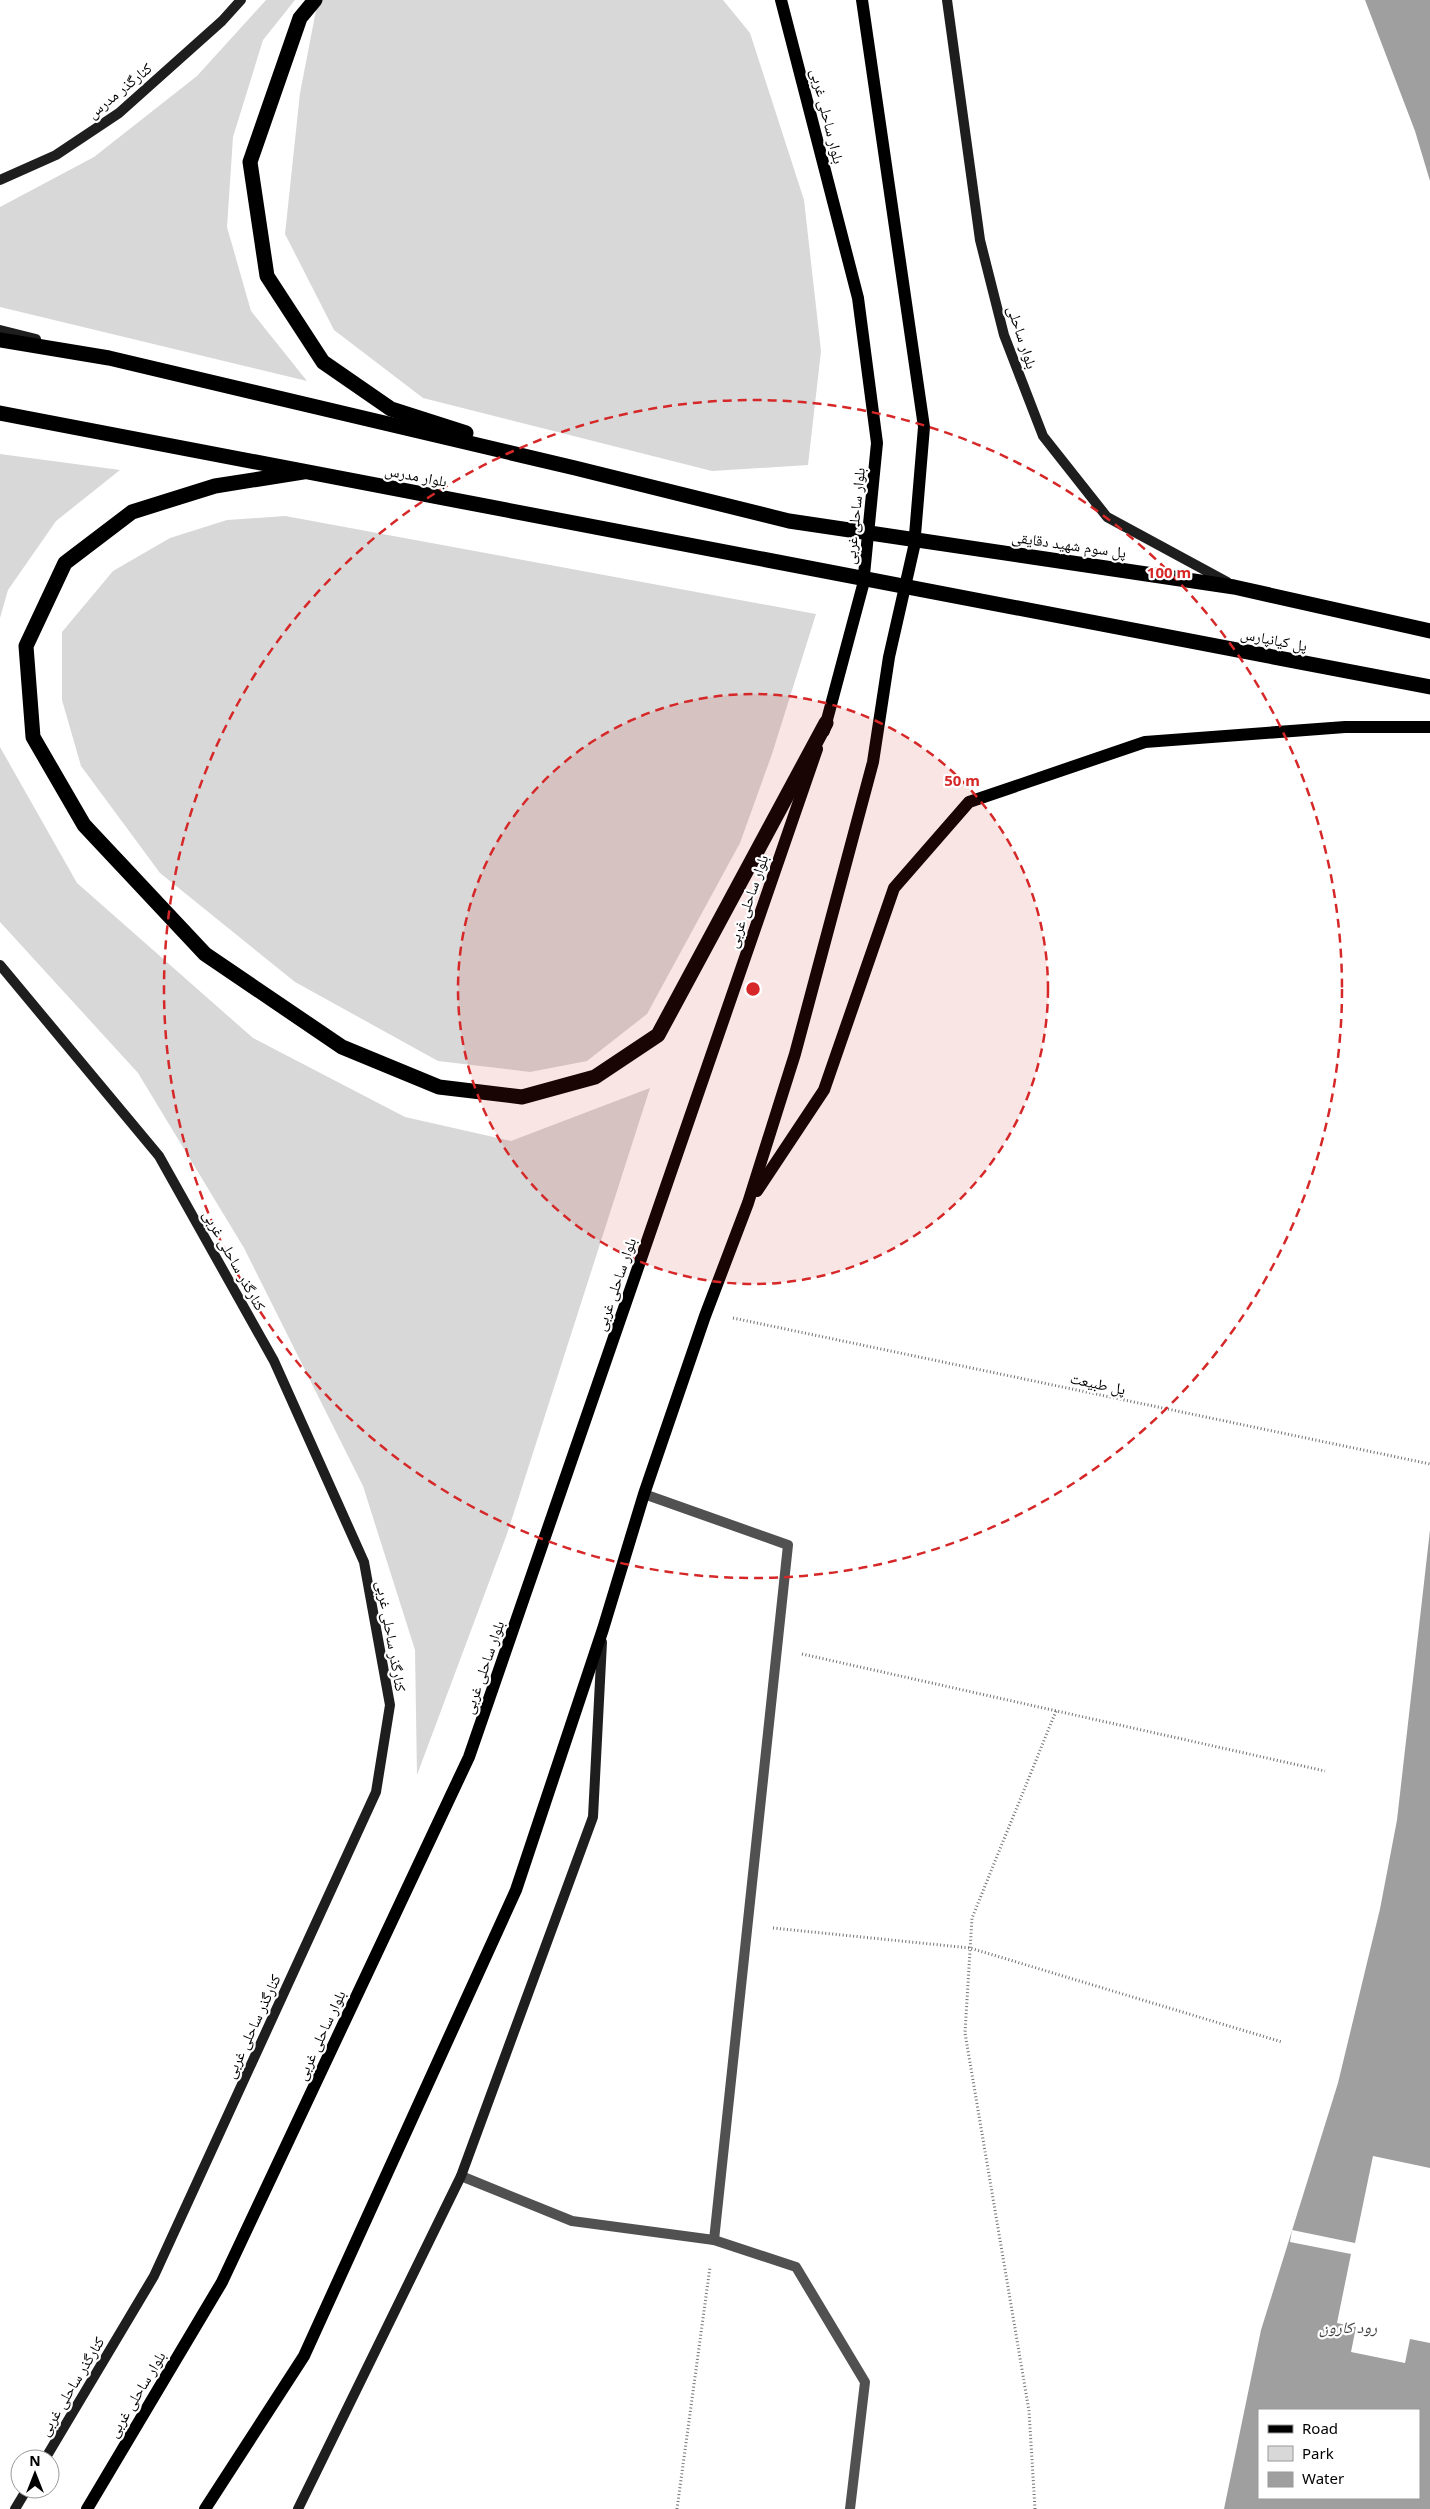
<svg xmlns="http://www.w3.org/2000/svg" width="1430" height="2509" font-family="'Noto Sans','Noto Naskh Arabic',sans-serif">
  <style>
    .green { fill: #d8d8d8 }
    .water { fill: #9f9f9f; fill-rule: evenodd }
    .pier { fill: #fff }
    .lines { fill: none; stroke-linecap: round; stroke-linejoin: round }
    .path { stroke: #737373; stroke-width: 3; stroke-dasharray: 1 2.5; stroke-linecap: butt }
    .street { stroke: #515151; stroke-width: 10 }
    .secondary { stroke: #1e1e1e; stroke-width: 10 }
    .primary { stroke: #000; stroke-width: 12 }
    .highway { stroke: #000; stroke-width: 15 }
    .ring { fill: none; stroke: #d62828; stroke-width: 2.5; stroke-dasharray: 9 6 }
    .labels { text-anchor: middle; dominant-baseline: central; stroke-width: 4.5; stroke-linejoin: round; paint-order: stroke }
    .street-label { font-size: 15px; fill: #000; stroke: #fff }
    .water-label { font-size: 16px; font-style: italic; fill: #404040; stroke: #fff }
    .centre { fill: #d62828; stroke: #fff; stroke-width: 2.5 }
    .ring-label { font-size: 15px; text-anchor: middle; font-weight: bold; fill: #d62828; stroke: #fff; stroke-width: 4.5; stroke-linejoin: round; paint-order: stroke }
  </style>
  <rect width="100%" height="100%" fill="#fff"/>
  <g class="green">
    <path d="M 266,0 L 295,0 L 263,40 L 233,137 L 227,227 L 251,311 L 307,381 L 0,307 L 0,207 L 94,157 L 197,76 Z"/>
    <path d="M 318,0 L 723,0 L 750,33 L 804,200 L 821,351 L 808,465 L 712,471 L 423,398 L 334,330 L 285,234 L 300,93 Z"/>
    <path d="M 0,454 L 120,470 L 56,521 L 8,590 L 0,618 Z"/>
    <path d="M 285,516 L 816,614 L 772,754 L 740,843 L 647,1014 L 587,1061 L 530,1072 L 438,1061 L 295,982 L 160,873 L 81,766 L 62,700 L 62,632 L 113,571 L 170,538 L 227,520 Z"/>
    <path d="M 0,747 L 77,883 L 253,1038 L 405,1117 L 511,1141 L 650,1088 L 507,1534 L 417,1775 L 415,1650 L 363,1486 L 244,1248 L 138,1073 L 0,922 Z"/>
  </g>
  <g class="water">
    <path d="M 1365,0 L 1430,0 L 1430,181 L 1415,131 Z"/>
    <path d="M 1430,1530 L 1430,2509 L 1224,2509 L 1261,2330 L 1338,2083 L 1380,1909 L 1397,1820 ZM 1259,2410 L 1419,2410 L 1419,2498 L 1259,2498 Z"/>
  </g>
  <path class="pier" d="M 1373,2156 L 1430,2168 L 1430,2343 L 1410,2339 L 1405,2363 L 1351,2352 L 1356,2327 L 1337,2323 L 1351,2254 L 1290,2242 L 1292,2230 L 1355,2243 Z"/>
  <g class="lines">
    <g class="path">
      <path d="M 733,1318 L 1430,1464"/>
      <path d="M 802,1654 L 1325,1771"/>
      <path d="M 773,1928 L 970,1948 L 1282,2042"/>
      <path d="M 677,2509 L 710,2267"/>
      <path d="M 1035,2509 L 1029,2411 L 965,2033 L 972,1918 L 1056,1711"/>
    </g>
    <g class="street">
      <path d="M 644,1494 L 788,1545 L 714,2240"/>
      <path d="M 461,2176 L 572,2221 L 714,2240 L 796,2267 L 865,2382 L 850,2509"/>
    </g>
    <g class="secondary">
      <path d="M 947,0 L 980,240 L 1004,335 L 1043,436 L 1107,517 L 1227,582"/>
      <path d="M 0,180 L 56,155 L 119,113 L 222,21 L 241,0"/>
      <path d="M 0,330 L 36,339"/>
      <path d="M 0,965 L 159,1156 L 274,1361 L 364,1562 L 390,1705 L 376,1792 L 154,2276 L 45,2459"/>
      <path d="M 15,2509 L 27,2489"/>
      <path d="M 298,2509 L 461,2176 L 593,1817 L 602,1642"/>
    </g>
    <g class="primary">
      <path d="M 781,0 L 858,298 L 877,443 L 863,585 L 824,731"/>
      <path d="M 757,1191 L 824,1090 L 894,888 L 969,802 L 1145,742 L 1345,727 L 1430,727"/>
      <path d="M 87,2509 L 222,2282 L 469,1757 L 817,749"/>
      <path d="M 205,2509 L 304,2356 L 516,1890 L 603,1629 L 644,1494 L 705,1316 L 748,1203 L 795,1054 L 873,762 L 889,657 L 914,547 L 924,427 L 862,0"/>
    </g>
    <g class="highway">
      <path d="M 315,0 L 300,18 L 250,162 L 267,276 L 323,362 L 391,409 L 466,433"/>
      <path d="M 0,340 L 109,358 L 575,468 L 789,521 L 1234,587 L 1430,631"/>
      <path d="M 0,413 L 1430,687"/>
      <path d="M 303,472 L 215,486 L 132,512 L 65,563 L 26,646 L 33,737 L 84,825 L 205,954 L 342,1047 L 439,1087 L 522,1097 L 595,1077 L 658,1035 L 826,723"/>
    </g>
  </g>
  <circle cx="753" cy="989" r="295" fill="#d62828" fill-opacity=".12"/>
  <g class="ring">
    <circle cx="753" cy="989" r="295"/>
    <circle cx="753" cy="989" r="589"/>
  </g>
  <g class="labels">
    <g class="street-label">
      <text transform="translate(119 90) rotate(-39)">کنارگذر مدرس</text>
      <text transform="translate(828 116) rotate(76)">بلوار ساحلی غربی</text>
      <text transform="translate(1023 337) rotate(72)">بلوار ساحلی</text>
      <text transform="translate(416 475) rotate(11)">بلوار مدرس</text>
      <text transform="translate(854 516) rotate(-84)">بلوار ساحلی غربی</text>
      <text transform="translate(1069 544) rotate(8)">پل سوم شهید دقایقی</text>
      <text transform="translate(1274 639) rotate(11)">پل کیانپارس</text>
      <text transform="translate(747 901) rotate(-71)">بلوار ساحلی غربی</text>
      <text transform="translate(235 1260) rotate(61)">کنارگذر ساحلی غربی</text>
      <text transform="translate(615 1284) rotate(-71)">بلوار ساحلی غربی</text>
      <text transform="translate(1098 1383) rotate(12)">پل طبیعت</text>
      <text transform="translate(392 1636) rotate(80)">کنارگذر ساحلی غربی</text>
      <text transform="translate(483 1667) rotate(-71)">بلوار ساحلی غربی</text>
      <text transform="translate(252 2026) rotate(-65)">کنارگذر ساحلی غربی</text>
      <text transform="translate(320 2035) rotate(-65)">بلوار ساحلی غربی</text>
      <text transform="translate(71 2386) rotate(-59)">کنارگذر ساحلی غربی</text>
      <text transform="translate(136 2394) rotate(-59)">بلوار ساحلی غربی</text>
    </g>
    <g class="water-label">
      <text x="1348" y="2327">رود کارون</text>
    </g>
  </g>
  <circle cx="753" cy="989" r="8" class="centre"/>
  <g class="ring-label">
    <text x="1169" y="578">100 m</text>
    <text x="962" y="786">50 m</text>
  </g>
  <rect x="1258" y="2409" width="162" height="90" fill="#ffffff" stroke="#999999"/>
  <rect x="1268" y="2425" width="25" height="8" fill="#000000" stroke="#999999"/>
  <text x="1302" y="2434" font-size="15" fill="#000000">Road</text>
  <rect x="1268" y="2446" width="25" height="15" fill="#d8d8d8" stroke="#999999"/>
  <text x="1302" y="2459" font-size="15" fill="#000000">Park</text>
  <rect x="1268" y="2472" width="25" height="15" fill="#9f9f9f" stroke="#999999"/>
  <text x="1302" y="2484" font-size="15" fill="#000000">Water</text>
  <g transform="translate(35 2474)"><circle r="24" fill="#ffffff" stroke="#999999"/>
  <path d="M0-4L9 19L0 12L-9 19Z" fill="#000000"/>
  <text y="-8" font-size="14" font-weight="bold" text-anchor="middle" fill="#000000">N</text>
  </g>
</svg>
